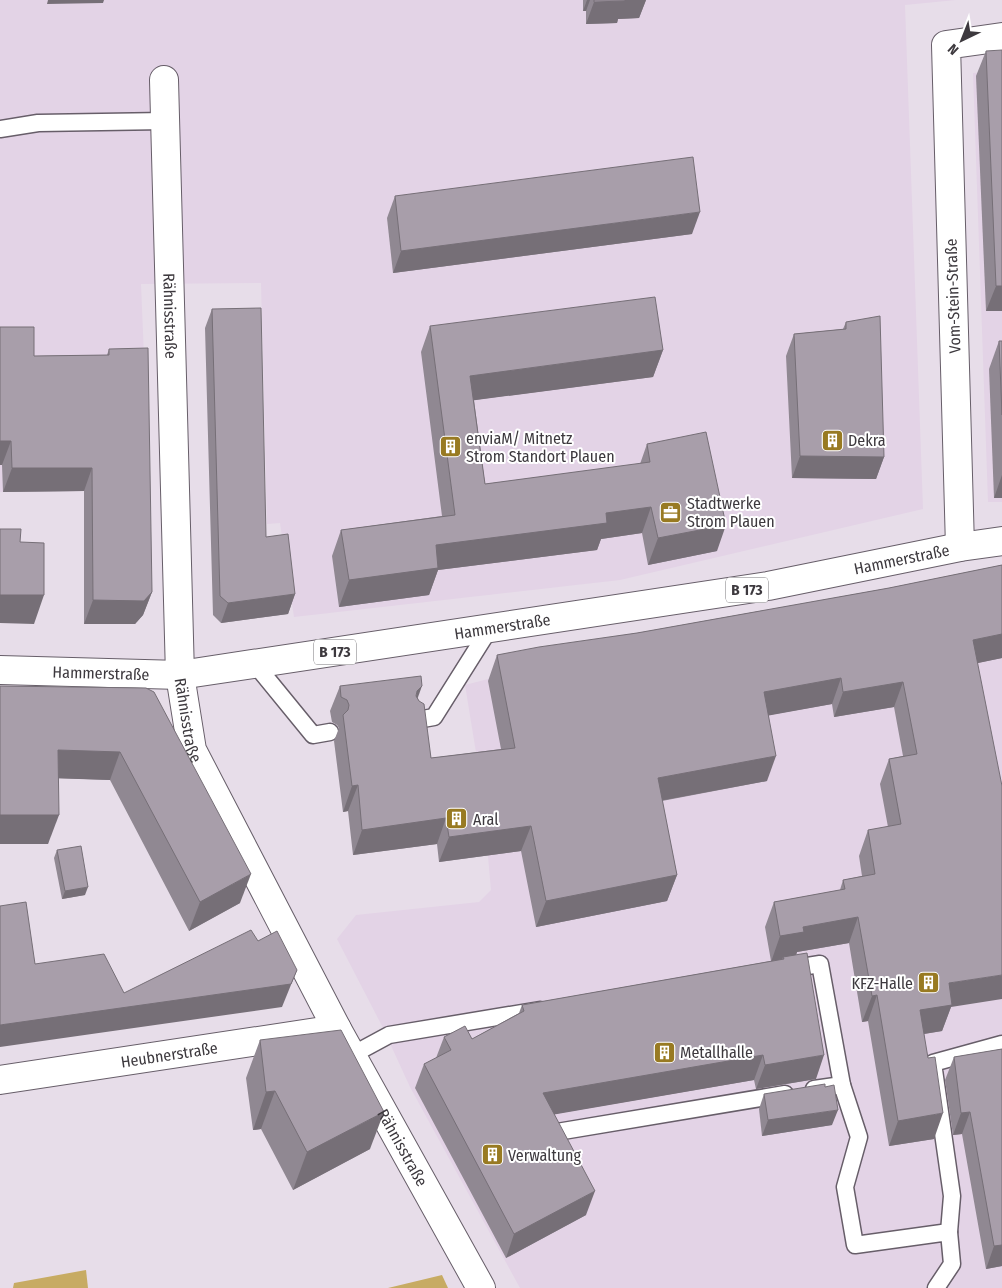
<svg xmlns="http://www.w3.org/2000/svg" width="1002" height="1288" font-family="'Fira Sans Condensed',sans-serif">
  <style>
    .built { fill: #e3d3e6 }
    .green { fill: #c7ab63 }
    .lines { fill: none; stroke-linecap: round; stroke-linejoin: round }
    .lane-casing { stroke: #675e69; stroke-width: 19 }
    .street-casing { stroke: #675e69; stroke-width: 30 }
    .primary-casing { stroke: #675e69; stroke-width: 30 }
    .lane { stroke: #fff; stroke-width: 16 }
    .street { stroke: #fff; stroke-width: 28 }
    .primary { stroke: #fff; stroke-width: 28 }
    .wall { fill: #908892 }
    .shaded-wall { fill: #766f77 }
    .building { fill: #a89eaa; stroke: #766f77 }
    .labels { text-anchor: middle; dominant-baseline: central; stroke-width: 4; stroke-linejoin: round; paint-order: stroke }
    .shield { fill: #fff; stroke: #777478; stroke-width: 1 }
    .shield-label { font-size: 15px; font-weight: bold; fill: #3d393e }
    .street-label { font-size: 16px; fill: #3d393e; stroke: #fff }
    .poi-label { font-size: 16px; fill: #3d393e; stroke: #fff; text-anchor: start }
  </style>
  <rect width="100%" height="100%" fill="#e7dde9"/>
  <g class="built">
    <path d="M 0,0 L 956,0 L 905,5 L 923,509 L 620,580 L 294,617 L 280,523 L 267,524 L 261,283 L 141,284 L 144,357 L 38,360 L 1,351 L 3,492 L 0,492 Z"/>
    <path d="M 1002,72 L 1002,502 L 988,502 L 973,73 Z"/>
    <path d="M 1002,583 L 1002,1288 L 520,1288 L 410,1087 L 382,1026 L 337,939 L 356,915 L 479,902 L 491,890 L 482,789 L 465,685 L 511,673 Z"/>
  </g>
  <g class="green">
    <path d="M 86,1270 L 88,1288 L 13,1288 L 14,1283 Z"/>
    <path d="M 442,1275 L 448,1288 L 388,1288 Z"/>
  </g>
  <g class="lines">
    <defs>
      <g id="lane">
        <path d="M 0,129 L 38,123 L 165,121"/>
        <path d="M 255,664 L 313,735 L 330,732"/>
        <path d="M 417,720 L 434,717 L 490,628"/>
        <path d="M 789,969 L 820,964 L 842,1085 L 814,1089"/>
        <path d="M 352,1055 L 389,1035 L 540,1010"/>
        <path d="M 842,1085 L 859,1137 L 845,1187 L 855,1245 L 949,1232 L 952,1264 L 936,1288"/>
        <path d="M 557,1132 L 785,1094"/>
        <path d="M 949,1232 L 952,1196 L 933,1063 L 1002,1044"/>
      </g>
      <g id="street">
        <path id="s1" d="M 164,80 L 180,675 L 192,750 L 337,1029 L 481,1288"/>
        <path d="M 960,547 L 946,45 L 1002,37"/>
        <path id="s2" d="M 0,1080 L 337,1029"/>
      </g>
      <g id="primary">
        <path id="s3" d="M 0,670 L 180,675 L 768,586 L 960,547 L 1002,541"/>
      </g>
    </defs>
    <use href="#lane" class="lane-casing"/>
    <use href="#street" class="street-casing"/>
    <use href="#primary" class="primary-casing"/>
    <use href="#lane" class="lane"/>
    <use href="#street" class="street"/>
    <use href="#primary" class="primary"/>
  </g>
  <g class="wall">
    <path d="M 583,0 L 646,0 L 639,18 L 618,19 L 617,23 L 586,24 L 586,11 L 583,11 Z"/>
    <path d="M 986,51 L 1002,311 L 986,311 L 976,76 Z"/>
    <path d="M 395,196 L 692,234 L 393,273 L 387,218 Z"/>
    <path d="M 212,309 L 266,537 L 295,594 L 288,614 L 221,623 L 213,615 L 205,328 Z"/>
    <path d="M 846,322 L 884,457 L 876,479 L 792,478 L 786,356 L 794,334 L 843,329 Z"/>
    <path d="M 430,326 L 663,350 L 653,377 L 474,400 L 485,484 L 640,464 L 647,444 L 717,551 L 648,565 L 642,533 L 601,539 L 597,550 L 438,570 L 429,595 L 339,607 L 332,556 L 341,530 L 442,516 L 421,352 Z"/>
    <path d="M 0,327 L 34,356 L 107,355 L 109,349 L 152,592 L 143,615 L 135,624 L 84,624 L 84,491 L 3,492 L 2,465 L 0,465 Z"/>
    <path d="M 999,341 L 1002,341 L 1002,498 L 994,498 L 989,369 Z"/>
    <path d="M 1002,565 L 1002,658 L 977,663 L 951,1007 L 942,1031 L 924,1034 L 934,1139 L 889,1146 L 868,1021 L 862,1022 L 849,943 L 797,952 L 796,955 L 816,1079 L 756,1089 L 754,1080 L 554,1114 L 586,1215 L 506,1258 L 415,1088 L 424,1064 L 436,1058 L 444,1037 L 472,1039 L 519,1013 L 522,1005 L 771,961 L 765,927 L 774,902 L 840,890 L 843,880 L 862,876 L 859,856 L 868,830 L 888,827 L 880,784 L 889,759 L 903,756 L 894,707 L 834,717 L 832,704 L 769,715 L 767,781 L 662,801 L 677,875 L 667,901 L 536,927 L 521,851 L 439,862 L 437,844 L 353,855 L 348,811 L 343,812 L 334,741 L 339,728 L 337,725 L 332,722 L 330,711 L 340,686 L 418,698 L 431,758 L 501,749 L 488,681 L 497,655 L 637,633 L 889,588 Z"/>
    <path d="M 0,686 L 146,688 L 240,903 L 189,931 L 110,780 L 58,778 L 48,844 L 0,844 Z"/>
    <path d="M 57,850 L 85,895 L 62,899 L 54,858 Z"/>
    <path d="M 260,1040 L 370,1149 L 293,1190 L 261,1129 L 253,1130 L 246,1078 Z"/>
    <path d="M 1002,1049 L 1002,1266 L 986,1269 L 962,1134 L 953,1135 L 945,1080 L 954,1057 Z"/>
    <path d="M 764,1094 L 832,1125 L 762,1136 L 759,1109 Z"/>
  </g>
  <g class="shaded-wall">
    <path d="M 48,0 L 104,0 L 103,3 L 47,4 Z"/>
    <path d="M 587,0 L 590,0 L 586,11 L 583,11 Z"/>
    <path d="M 624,0 L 646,0 L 639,18 L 618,19 L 617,23 L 586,24 L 594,2 Z"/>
    <path d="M 700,212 L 692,234 L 393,273 L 401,251 Z"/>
    <path d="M 996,286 L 1002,286 L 1002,311 L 986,311 Z"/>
    <path d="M 663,350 L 653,377 L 461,402 L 470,376 Z"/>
    <path d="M 0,441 L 11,441 L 2,465 L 0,465 Z"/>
    <path d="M 800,456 L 884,457 L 876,479 L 792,478 Z"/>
    <path d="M 12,468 L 92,468 L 84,491 L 3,492 Z"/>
    <path d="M 1002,475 L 1002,498 L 994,498 Z"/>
    <path d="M 651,507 L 642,533 L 601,539 L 597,550 L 438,570 L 429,595 L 339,607 L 349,580 L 436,545 L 606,513 Z"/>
    <path d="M 726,525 L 717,551 L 648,565 L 658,538 Z"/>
    <path d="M 152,592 L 143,615 L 135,624 L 84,624 L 93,600 Z"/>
    <path d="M 295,594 L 288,614 L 221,623 L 228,603 Z"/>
    <path d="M 0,595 L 44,595 L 34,624 L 0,623 Z"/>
    <path d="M 1002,634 L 1002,658 L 964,666 L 973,640 Z"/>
    <path d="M 841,678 L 832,704 L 755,718 L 764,692 Z"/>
    <path d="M 903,682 L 894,707 L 834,717 L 843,692 Z"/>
    <path d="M 422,686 L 413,711 L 417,691 Z"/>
    <path d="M 58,750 L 120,752 L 110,780 L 48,778 Z"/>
    <path d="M 776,756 L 767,781 L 648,803 L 658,778 Z"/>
    <path d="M 358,785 L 348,811 L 343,812 L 352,786 Z"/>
    <path d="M 0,815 L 59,815 L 48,844 L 0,844 Z"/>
    <path d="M 446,818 L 437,844 L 353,855 L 362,830 Z"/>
    <path d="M 531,826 L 521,851 L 439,862 L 449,837 Z"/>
    <path d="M 251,874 L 240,903 L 189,931 L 200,902 Z"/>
    <path d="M 677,875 L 667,901 L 536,927 L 546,901 Z"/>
    <path d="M 88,887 L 85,895 L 62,899 L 65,891 Z"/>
    <path d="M 858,917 L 849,943 L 797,952 L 795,958 L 783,957 L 782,960 L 771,962 L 780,936 L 803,927 Z"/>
    <path d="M 297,970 L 282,1007 L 0,1047 L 0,1025 Z"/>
    <path d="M 1002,975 L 1002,999 L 951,1007 L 942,1031 L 911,1036 L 920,1010 L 949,983 Z"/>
    <path d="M 877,995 L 868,1021 L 862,1022 L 872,996 Z"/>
    <path d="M 763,1055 L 754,1080 L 534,1118 L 543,1093 Z"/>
    <path d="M 824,1055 L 816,1079 L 756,1089 L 765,1065 Z"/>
    <path d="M 275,1091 L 261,1129 L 253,1130 L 266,1092 Z"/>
    <path d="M 838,1110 L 832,1125 L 762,1136 L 768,1120 Z"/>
    <path d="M 384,1112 L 370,1149 L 293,1190 L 307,1152 Z"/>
    <path d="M 970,1112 L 962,1134 L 953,1135 L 961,1113 Z"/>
    <path d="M 943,1113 L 934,1139 L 889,1146 L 898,1121 Z"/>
    <path d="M 595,1191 L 586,1215 L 506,1258 L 514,1234 Z"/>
    <path d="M 1002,1245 L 1002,1266 L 986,1269 L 994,1246 Z"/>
  </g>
  <g class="building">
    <path d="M 594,0 L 625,0 L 625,1 L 594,2 Z"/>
    <path d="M 1002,50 L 1002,286 L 996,286 L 986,51 Z"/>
    <path d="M 693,157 L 700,212 L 401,251 L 395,196 Z"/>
    <path d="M 655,297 L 663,350 L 470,376 L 485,484 L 650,462 L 647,444 L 706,432 L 726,525 L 658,538 L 651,507 L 606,513 L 607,523 L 436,545 L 438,568 L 349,580 L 341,530 L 455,515 L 430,326 Z"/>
    <path d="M 261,308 L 266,537 L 288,534 L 295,594 L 228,603 L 220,596 L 212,309 Z"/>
    <path d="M 880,316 L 884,457 L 800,456 L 794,334 L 846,329 L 846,322 Z"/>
    <path d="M 0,327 L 34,327 L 34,356 L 109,355 L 109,349 L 148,348 L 152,592 L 144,601 L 93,600 L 92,468 L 12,468 L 11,441 L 0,441 Z"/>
    <path d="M 999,341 L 1002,341 L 1002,415 Z"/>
    <path d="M 0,529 L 21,529 L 20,542 L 44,543 L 44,595 L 0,595 Z"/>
    <path d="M 1002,565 L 1002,634 L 973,640 L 1002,786 L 1002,975 L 949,983 L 952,1005 L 920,1010 L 928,1058 L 935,1057 L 943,1113 L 898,1121 L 877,995 L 872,996 L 858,917 L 803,927 L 804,932 L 780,936 L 774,902 L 845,889 L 843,880 L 875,874 L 868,830 L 901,824 L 889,759 L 917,754 L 903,682 L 843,692 L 841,678 L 764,692 L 776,756 L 658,778 L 677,875 L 546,901 L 531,826 L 449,837 L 446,818 L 362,830 L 358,785 L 352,786 L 343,715 L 348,710 L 349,705 L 347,700 L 341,697 L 340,686 L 421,676 L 422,686 L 417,691 L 416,696 L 419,701 L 424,704 L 431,758 L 515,748 L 497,655 L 539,647 L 637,633 L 889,588 Z"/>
    <path d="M 0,686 L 146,688 L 154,692 L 251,874 L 200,902 L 120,752 L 58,750 L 59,815 L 0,815 Z"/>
    <path d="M 81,846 L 88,887 L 65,891 L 57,850 Z"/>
    <path d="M 26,902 L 35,964 L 104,954 L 124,993 L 251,930 L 258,941 L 277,931 L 297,970 L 291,984 L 0,1025 L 0,906 Z"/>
    <path d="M 807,953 L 824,1055 L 765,1065 L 763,1055 L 543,1093 L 595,1191 L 514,1234 L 424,1064 L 451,1050 L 444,1037 L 465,1026 L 472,1039 L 524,1011 L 522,1005 L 784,959 L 783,957 Z"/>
    <path d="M 341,1030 L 384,1112 L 307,1152 L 275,1091 L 266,1092 L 260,1040 Z"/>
    <path d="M 1002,1049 L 1002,1245 L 994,1246 L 970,1112 L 961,1113 L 954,1057 Z"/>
    <path d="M 825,1084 L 825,1087 L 834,1085 L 838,1110 L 768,1120 L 764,1094 Z"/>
  </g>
  <defs>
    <symbol id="building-square" viewBox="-11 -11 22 22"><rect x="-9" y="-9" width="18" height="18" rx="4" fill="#987a22" stroke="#fff"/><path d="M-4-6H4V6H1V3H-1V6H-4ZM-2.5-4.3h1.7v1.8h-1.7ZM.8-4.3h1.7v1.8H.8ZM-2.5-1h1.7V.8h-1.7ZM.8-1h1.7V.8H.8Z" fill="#fff"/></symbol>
    <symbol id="office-square" viewBox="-11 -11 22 22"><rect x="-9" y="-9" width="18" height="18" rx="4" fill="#987a22" stroke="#fff"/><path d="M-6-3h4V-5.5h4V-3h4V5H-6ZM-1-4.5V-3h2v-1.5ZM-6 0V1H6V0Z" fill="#fff"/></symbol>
  </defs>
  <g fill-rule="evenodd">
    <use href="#building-square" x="820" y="428" width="25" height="25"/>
    <use href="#building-square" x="438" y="434" width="25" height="25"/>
    <use href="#office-square" x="658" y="500" width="25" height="25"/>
    <use href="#building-square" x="444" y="806" width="25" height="25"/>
    <use href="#building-square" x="916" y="970" width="25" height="25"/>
    <use href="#building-square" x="652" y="1040" width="25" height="25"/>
    <use href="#building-square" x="480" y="1142" width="25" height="25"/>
  </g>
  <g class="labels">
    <g class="shield">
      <rect x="726" y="577.5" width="42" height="25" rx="4"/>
      <rect x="314" y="639.5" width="42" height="25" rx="4"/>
    </g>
    <g class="shield-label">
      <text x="747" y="590">B 173</text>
      <text x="335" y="652">B 173</text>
    </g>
    <g class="street-label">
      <text transform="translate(953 296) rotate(-92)">Vom-Stein-Straße</text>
      <text stroke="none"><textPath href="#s1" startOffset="236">Rähnisstraße</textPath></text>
      <text stroke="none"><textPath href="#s3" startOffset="911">Hammerstraße</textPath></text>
      <text stroke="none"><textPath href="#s3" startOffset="506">Hammerstraße</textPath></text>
      <text stroke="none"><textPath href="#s3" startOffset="101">Hammerstraße</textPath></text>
      <text stroke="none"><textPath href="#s1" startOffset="641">Rähnisstraße</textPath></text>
      <text stroke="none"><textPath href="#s2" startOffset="171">Heubnerstraße</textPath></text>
      <text stroke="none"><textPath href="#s1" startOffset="1121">Rähnisstraße</textPath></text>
    </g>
    <g class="poi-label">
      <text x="466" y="438">enviaM/ Mitnetz<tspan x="466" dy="18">Strom Standort Plauen</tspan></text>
      <text x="848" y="440">Dekra</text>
      <text x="687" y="503">Stadtwerke<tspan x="687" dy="18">Strom Plauen</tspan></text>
      <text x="473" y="819">Aral</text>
      <text x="913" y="983" text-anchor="end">KFZ-Halle</text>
      <text x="680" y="1052">Metallhalle</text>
      <text x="508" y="1155">Verwaltung</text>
    </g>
  </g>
  <g transform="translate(962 40) rotate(223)" stroke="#ffffff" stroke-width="4" paint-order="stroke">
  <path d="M0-4L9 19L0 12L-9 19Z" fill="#3d393e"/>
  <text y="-8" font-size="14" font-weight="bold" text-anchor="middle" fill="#3d393e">N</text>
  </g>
</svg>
